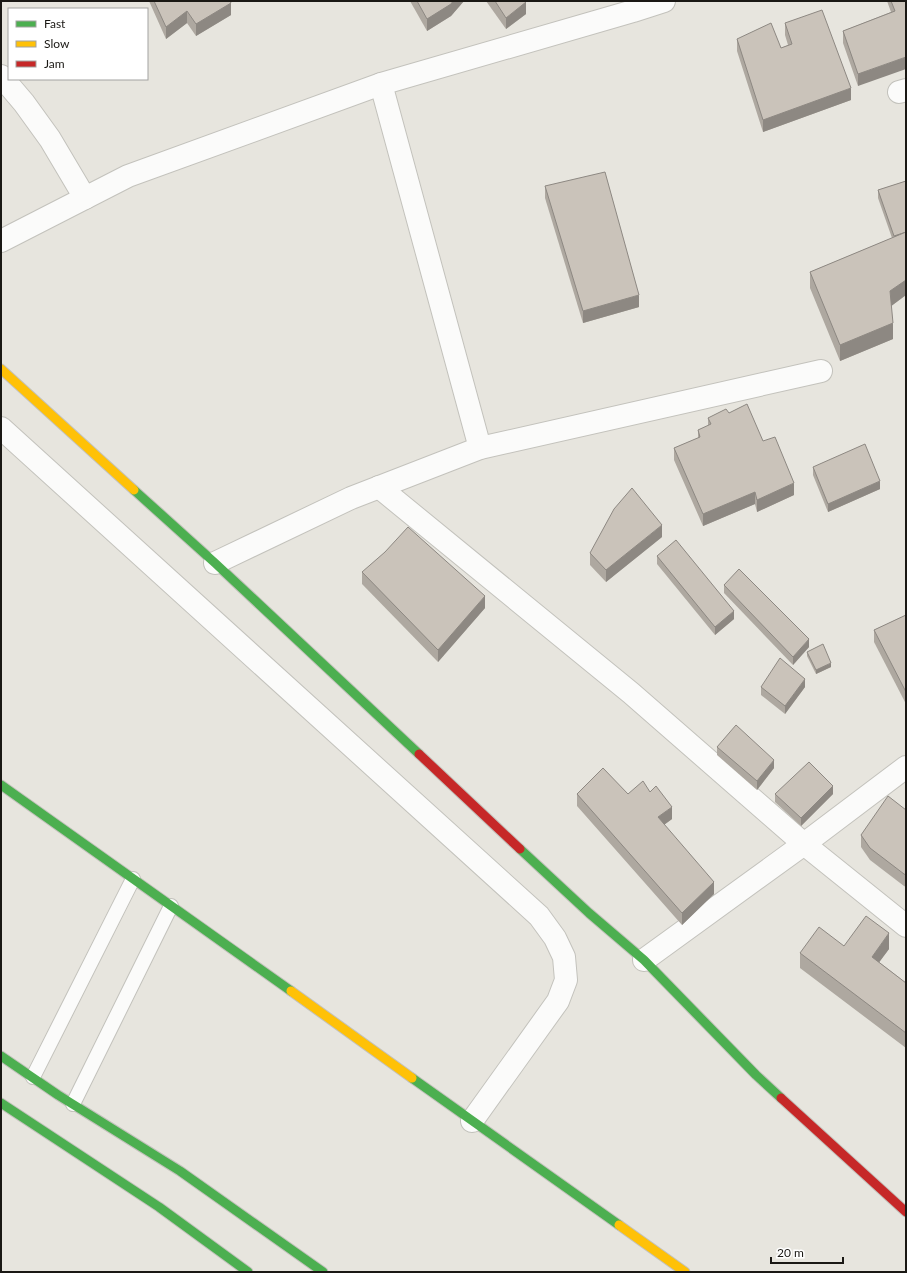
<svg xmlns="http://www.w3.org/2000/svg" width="907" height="1273" font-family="Lato,sans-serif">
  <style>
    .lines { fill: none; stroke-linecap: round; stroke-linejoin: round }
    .lane-casing { stroke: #c3c2bc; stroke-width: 16 }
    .street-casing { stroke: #c3c2bc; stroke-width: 24 }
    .fast-casing { stroke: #c3c2bc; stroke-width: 11 }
    .slow-casing { stroke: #c3c2bc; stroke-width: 11 }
    .jam-casing { stroke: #c3c2bc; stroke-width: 11 }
    .lane { stroke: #fbfbfa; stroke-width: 14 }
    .street { stroke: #fbfbfa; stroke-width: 22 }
    .fast { stroke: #4caf50; stroke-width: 9 }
    .slow { stroke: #ffc107; stroke-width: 9 }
    .jam { stroke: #c62828; stroke-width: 9 }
    .wall { fill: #aea8a0 }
    .shaded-wall { fill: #8d8882 }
    .building { fill: #cac3ba; stroke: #8d8882 }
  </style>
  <rect width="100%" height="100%" fill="#e7e5de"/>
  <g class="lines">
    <defs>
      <g id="lane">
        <path d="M 33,1077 L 133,879"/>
        <path d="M 73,1104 L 171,906"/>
      </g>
      <g id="street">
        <path d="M 1,76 L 24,103 L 50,139 L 85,198"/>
        <path d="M 381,84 L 480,448"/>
        <path d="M 899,92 L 906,90"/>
        <path d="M 1,241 L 128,176 L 381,84 L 633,11 L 664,1"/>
        <path d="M 1,428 L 539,916 L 555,938 L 564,957 L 566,980 L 558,1001 L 472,1121"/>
        <path d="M 379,487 L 631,693 L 804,844 L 906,926"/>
        <path d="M 215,563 L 351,498 L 480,448 L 821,371"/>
        <path d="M 644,960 L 804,844 L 906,767"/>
      </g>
      <g id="fast">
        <path d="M 134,490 L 215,563 L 419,754"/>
        <path d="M 1,785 L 291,991"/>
        <path d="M 520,849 L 589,913 L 644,960 L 756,1075 L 781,1098"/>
        <path d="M 1,1056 L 58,1095 L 180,1171 L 323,1272"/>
        <path d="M 412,1078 L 619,1225"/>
        <path d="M 1,1103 L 159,1207 L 248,1272"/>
      </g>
      <g id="slow">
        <path d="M 1,369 L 134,490"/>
        <path d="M 291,991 L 412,1078"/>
        <path d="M 619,1225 L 685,1272"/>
      </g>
      <g id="jam">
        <path d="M 419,754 L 520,849"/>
        <path d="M 781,1098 L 906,1212"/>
      </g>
    </defs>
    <use href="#lane" class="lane-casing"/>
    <use href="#street" class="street-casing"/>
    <use href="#fast" class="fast-casing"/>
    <use href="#slow" class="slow-casing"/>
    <use href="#jam" class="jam-casing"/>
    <use href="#lane" class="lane"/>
    <use href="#street" class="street"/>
    <use href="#fast" class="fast"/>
    <use href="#slow" class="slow"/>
    <use href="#jam" class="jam"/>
  </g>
  <g class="wall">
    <path d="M 149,1 L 230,1 L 231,15 L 196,36 L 187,23 L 166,39 Z"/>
    <path d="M 410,1 L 464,1 L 451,16 L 427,31 Z"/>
    <path d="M 486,1 L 526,1 L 526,14 L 506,29 Z"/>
    <path d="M 887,1 L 906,1 L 858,86 L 843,43 L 843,31 L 891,12 Z"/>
    <path d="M 785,23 L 851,100 L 763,132 L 737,51 L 737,39 L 781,48 L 788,45 L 785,35 Z"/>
    <path d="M 906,181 L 906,295 L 891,306 L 893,339 L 840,361 L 810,288 L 810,272 L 892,238 L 878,198 L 878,190 Z"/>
    <path d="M 545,186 L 639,307 L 583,323 L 545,198 Z"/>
    <path d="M 729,413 L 763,441 L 794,495 L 757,512 L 755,504 L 703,526 L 674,460 L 674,448 L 698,438 L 698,430 L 708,426 L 708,418 Z"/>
    <path d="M 813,467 L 880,489 L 828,512 L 813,475 Z"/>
    <path d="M 662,537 L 606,582 L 590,565 L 590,553 Z"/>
    <path d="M 657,556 L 734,619 L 715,635 L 657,564 Z"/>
    <path d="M 362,572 L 485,608 L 438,662 L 362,584 Z"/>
    <path d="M 724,585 L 809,647 L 793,665 L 724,593 Z"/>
    <path d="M 906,615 L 906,704 L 874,642 L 874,630 Z"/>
    <path d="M 807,652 L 831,667 L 816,674 L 807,656 Z"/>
    <path d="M 761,687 L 805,687 L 785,714 L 761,695 Z"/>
    <path d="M 717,747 L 774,768 L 757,790 L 717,755 Z"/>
    <path d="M 650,792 L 672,819 L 664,825 L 714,894 L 682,925 L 577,806 L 577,794 L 628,794 Z"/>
    <path d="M 775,794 L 833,794 L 801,826 L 775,802 Z"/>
    <path d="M 906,810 L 906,887 L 904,886 L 870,860 L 861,847 L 861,835 Z"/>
    <path d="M 844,946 L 889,949 L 879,962 L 906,983 L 906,1048 L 800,968 L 800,953 Z"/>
  </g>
  <g class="shaded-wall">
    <path d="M 453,1 L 464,1 L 451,16 L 427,31 L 427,19 Z"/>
    <path d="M 526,2 L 526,14 L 506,29 L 506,18 Z"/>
    <path d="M 231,3 L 231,15 L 196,36 L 196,24 Z"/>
    <path d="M 187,11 L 187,23 L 166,39 L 166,27 Z"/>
    <path d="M 906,57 L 906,69 L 858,86 L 858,74 Z"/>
    <path d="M 851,88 L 851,100 L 763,132 L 763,120 Z"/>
    <path d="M 906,232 L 906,240 L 894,244 L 894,236 Z"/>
    <path d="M 906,280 L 906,295 L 890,307 L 890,291 Z"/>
    <path d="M 639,295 L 639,307 L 583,323 L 583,311 Z"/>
    <path d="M 893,323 L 893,339 L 840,361 L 840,345 Z"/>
    <path d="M 880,481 L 880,489 L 828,512 L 828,504 Z"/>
    <path d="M 794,483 L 794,495 L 757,512 L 757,500 Z"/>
    <path d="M 755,492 L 755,504 L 703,526 L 703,514 Z"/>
    <path d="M 662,525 L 662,537 L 606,582 L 606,570 Z"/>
    <path d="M 485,596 L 485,608 L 438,662 L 438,650 Z"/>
    <path d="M 734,611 L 734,619 L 715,635 L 715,627 Z"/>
    <path d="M 809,639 L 809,647 L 793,665 L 793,657 Z"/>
    <path d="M 831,663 L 831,667 L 816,674 L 816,670 Z"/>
    <path d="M 805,679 L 805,687 L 785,714 L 785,706 Z"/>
    <path d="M 774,760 L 774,768 L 757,790 L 757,781 Z"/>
    <path d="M 833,786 L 833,794 L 801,826 L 801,818 Z"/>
    <path d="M 672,807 L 672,819 L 658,829 L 658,817 Z"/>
    <path d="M 714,882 L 714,894 L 682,925 L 682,913 Z"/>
    <path d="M 889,933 L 889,949 L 872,972 L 872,957 Z"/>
  </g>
  <g class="building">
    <path d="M 154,1 L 230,1 L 231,3 L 196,24 L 187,11 L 166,27 Z"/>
    <path d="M 417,1 L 453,1 L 451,4 L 427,19 Z"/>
    <path d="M 495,1 L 526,1 L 526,2 L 506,18 Z"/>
    <path d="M 891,1 L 906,1 L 906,57 L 858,74 L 843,31 L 895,11 Z"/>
    <path d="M 822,10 L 851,88 L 763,120 L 737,39 L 771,23 L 781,48 L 792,44 L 785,23 Z"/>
    <path d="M 605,172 L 639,295 L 583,311 L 545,186 Z"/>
    <path d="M 906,181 L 906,232 L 894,236 L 878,190 Z"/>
    <path d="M 906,232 L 906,280 L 890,291 L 893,323 L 840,345 L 810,272 Z"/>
    <path d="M 747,404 L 763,441 L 775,437 L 794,483 L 757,500 L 755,492 L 703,514 L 674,448 L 700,437 L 698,430 L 711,424 L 708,418 L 726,409 L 729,413 Z"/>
    <path d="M 865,444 L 880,481 L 828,504 L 813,467 Z"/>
    <path d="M 632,488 L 662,525 L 606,570 L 590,553 L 614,509 Z"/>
    <path d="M 408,527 L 485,596 L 438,650 L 362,572 L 385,552 Z"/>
    <path d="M 676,540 L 734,611 L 715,627 L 657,556 Z"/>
    <path d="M 739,569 L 809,639 L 793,657 L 724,585 Z"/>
    <path d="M 906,615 L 906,692 L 874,630 Z"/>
    <path d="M 823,644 L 831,663 L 816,670 L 807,652 Z"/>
    <path d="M 780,658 L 805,679 L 785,706 L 761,687 Z"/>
    <path d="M 736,725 L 774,760 L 757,781 L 717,747 Z"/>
    <path d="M 809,762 L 833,786 L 801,818 L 775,794 Z"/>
    <path d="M 603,768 L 628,794 L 643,781 L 650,792 L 656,786 L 672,807 L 658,817 L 714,882 L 682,913 L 577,794 Z"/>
    <path d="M 888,796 L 906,810 L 906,875 L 904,874 L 870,848 L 861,835 Z"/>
    <path d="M 866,916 L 889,933 L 872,957 L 906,983 L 906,1033 L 800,953 L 819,927 L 844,946 Z"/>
  </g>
  <rect width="907" height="1273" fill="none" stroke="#1a1814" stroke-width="4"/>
  <rect x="8" y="8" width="140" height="72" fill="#ffffff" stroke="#a3a3a1"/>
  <rect x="16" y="21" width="20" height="6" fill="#4caf50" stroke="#a3a3a1"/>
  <text x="44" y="28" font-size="12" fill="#1a1814">Fast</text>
  <rect x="16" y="41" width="20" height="6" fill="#ffc107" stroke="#a3a3a1"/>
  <text x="44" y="48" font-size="12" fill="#1a1814">Slow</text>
  <rect x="16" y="61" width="20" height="6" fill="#c62828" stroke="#a3a3a1"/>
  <text x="44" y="68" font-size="12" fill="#1a1814">Jam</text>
  <path d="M771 1257v6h72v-6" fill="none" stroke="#1a1814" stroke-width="2"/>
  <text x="777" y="1257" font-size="12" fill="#1a1814" stroke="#ffffff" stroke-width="3" paint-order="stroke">20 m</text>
</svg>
